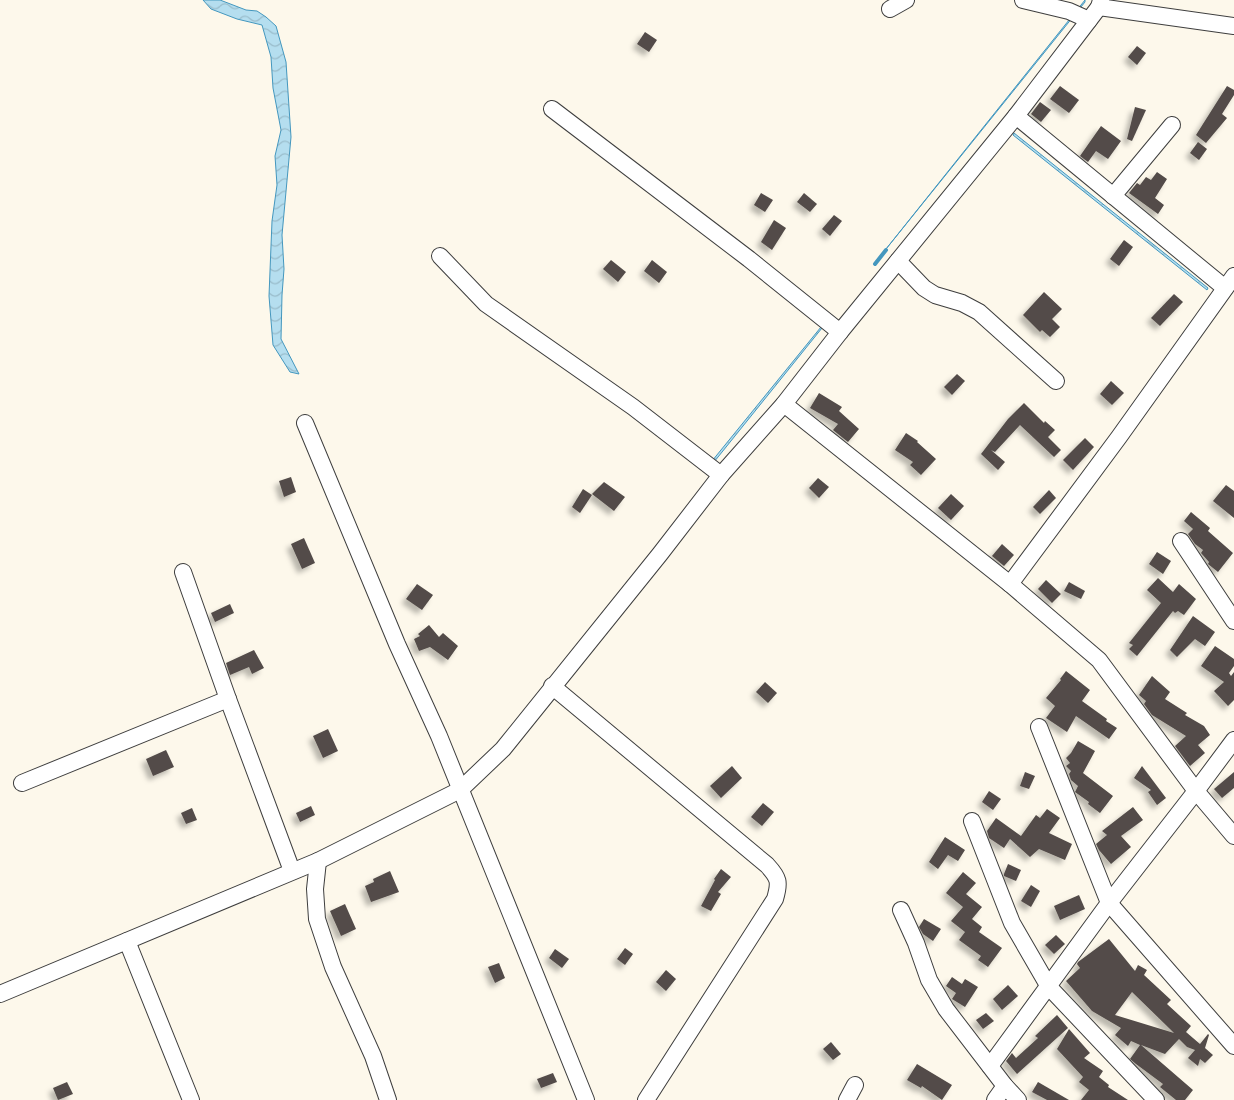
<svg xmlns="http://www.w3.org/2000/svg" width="1234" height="1100" font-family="'Zilla Slab',serif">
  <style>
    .water { fill: url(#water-waves); stroke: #4497be }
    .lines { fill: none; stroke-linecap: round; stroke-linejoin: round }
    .stream { stroke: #4497be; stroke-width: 4 }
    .building { fill: #524b48; fill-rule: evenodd; filter: url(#shadow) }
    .minor-casing { stroke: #3e3e3e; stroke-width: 18 }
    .minor { stroke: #fff; stroke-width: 16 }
  </style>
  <defs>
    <pattern id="water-waves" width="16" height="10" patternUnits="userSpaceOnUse" patternTransform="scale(1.25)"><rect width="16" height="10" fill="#b5deef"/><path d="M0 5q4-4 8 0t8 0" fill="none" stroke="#9abdcc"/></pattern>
    <filter id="shadow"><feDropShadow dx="-4.5" dy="4.5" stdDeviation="2.5" flood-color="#0004"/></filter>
  </defs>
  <rect width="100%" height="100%" fill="#fdf8eb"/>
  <g class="water">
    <path d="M 203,0 L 220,0 L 246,10 L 257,11 L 266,17 L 276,26 L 286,62 L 291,137 L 282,235 L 284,269 L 282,295 L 281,339 L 299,374 L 290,372 L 273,345 L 269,296 L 272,221 L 277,185 L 275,156 L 281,130 L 273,88 L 271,57 L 262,25 L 237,19 L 211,9 Z"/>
    <path d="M 1085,0 L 1085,2 L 882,254 Z"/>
    <path d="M 1014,133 L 1208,288 L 1207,290 L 1013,135 Z"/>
    <path d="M 821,327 L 822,328 L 714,462 L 712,461 Z"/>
  </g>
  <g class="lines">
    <path class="stream" d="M 875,264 L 886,250"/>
  </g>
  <g class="building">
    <path d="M 645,32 L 657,40 L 649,52 L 637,44 Z"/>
    <path d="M 1137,46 L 1146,53 L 1137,65 L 1128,57 Z"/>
    <path d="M 1060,86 L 1079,100 L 1069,113 L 1050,99 Z"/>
    <path d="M 1227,86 L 1234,90 L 1234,95 L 1222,114 L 1227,118 L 1206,143 L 1196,135 Z"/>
    <path d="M 1040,102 L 1051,110 L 1041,122 L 1031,114 Z"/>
    <path d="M 1135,107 L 1146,110 L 1132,141 L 1127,139 Z"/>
    <path d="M 1101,126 L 1121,141 L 1108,159 L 1096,151 L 1088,162 L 1080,156 Z"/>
    <path d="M 1198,142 L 1207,149 L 1199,160 L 1190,153 Z"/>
    <path d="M 1157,172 L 1167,179 L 1155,198 L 1164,205 L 1158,214 L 1129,193 L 1137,183 L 1140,185 L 1146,177 L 1151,180 Z"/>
    <path d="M 761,193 L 773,200 L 765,212 L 754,205 Z"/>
    <path d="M 804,193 L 817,204 L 810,212 L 797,202 Z"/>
    <path d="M 834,215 L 842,221 L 830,236 L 822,229 Z"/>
    <path d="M 774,220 L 786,228 L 772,250 L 761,242 Z"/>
    <path d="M 1124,240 L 1133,247 L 1119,266 L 1110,259 Z"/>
    <path d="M 611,260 L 626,272 L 618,282 L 603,269 Z"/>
    <path d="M 652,260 L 667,272 L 659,283 L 644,271 Z"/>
    <path d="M 1044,292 L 1062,309 L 1052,319 L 1060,327 L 1050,337 L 1042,330 L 1040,332 L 1023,315 Z"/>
    <path d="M 1174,294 L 1183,302 L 1160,326 L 1151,318 Z"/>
    <path d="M 957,374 L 965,381 L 952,395 L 944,387 Z"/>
    <path d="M 1111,381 L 1124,393 L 1112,405 L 1100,394 Z"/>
    <path d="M 819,393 L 842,407 L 839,411 L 859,429 L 848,442 L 833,430 L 838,424 L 810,408 Z"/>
    <path d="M 1024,403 L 1044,423 L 1045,421 L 1055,430 L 1048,437 L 1061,450 L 1054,457 L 1020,425 L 995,452 L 991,450 L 1005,462 L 998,470 L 981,454 L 1008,419 Z"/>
    <path d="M 906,433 L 918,441 L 917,442 L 936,459 L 921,475 L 910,465 L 913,462 L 895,450 Z"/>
    <path d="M 1085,438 L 1094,447 L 1073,470 L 1063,460 Z"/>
    <path d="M 291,477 L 296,492 L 284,497 L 279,481 Z"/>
    <path d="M 818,478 L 829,487 L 819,498 L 809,488 Z"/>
    <path d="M 604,482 L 625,497 L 614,511 L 592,494 Z"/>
    <path d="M 1226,485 L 1234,491 L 1234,518 L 1213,501 Z"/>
    <path d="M 583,489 L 592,495 L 580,513 L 572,507 Z"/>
    <path d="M 1049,490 L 1056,498 L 1040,514 L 1033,507 Z"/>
    <path d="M 951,494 L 964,506 L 951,520 L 938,508 Z"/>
    <path d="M 1191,512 L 1210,528 L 1208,531 L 1233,553 L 1218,572 L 1208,564 L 1209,562 L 1201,553 L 1203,550 L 1195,544 L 1188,534 L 1193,529 L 1184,521 Z"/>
    <path d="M 304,538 L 315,563 L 302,569 L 291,544 Z"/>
    <path d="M 1002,544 L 1014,555 L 1004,566 L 992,556 Z"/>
    <path d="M 1157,552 L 1171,561 L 1163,574 L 1149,564 Z"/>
    <path d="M 1158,578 L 1173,592 L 1179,584 L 1196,599 L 1184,615 L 1178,611 L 1175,613 L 1173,611 L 1137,656 L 1129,649 L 1133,645 L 1129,643 L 1161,603 L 1147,590 Z"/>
    <path d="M 1046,580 L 1061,594 L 1052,603 L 1038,589 Z"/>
    <path d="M 1069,582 L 1085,591 L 1081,599 L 1064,591 Z"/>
    <path d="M 417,584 L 433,595 L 422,610 L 406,599 Z"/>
    <path d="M 230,604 L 234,613 L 215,622 L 211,613 Z"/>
    <path d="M 1193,616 L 1215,632 L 1205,646 L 1195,639 L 1177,657 L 1170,650 Z"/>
    <path d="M 429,625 L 439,637 L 443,633 L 458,646 L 448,660 L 430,647 L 419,651 L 414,639 L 420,636 L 418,634 Z"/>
    <path d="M 1215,646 L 1234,659 L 1234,666 L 1229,673 L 1231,676 L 1234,672 L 1234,700 L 1228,706 L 1214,691 L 1224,682 L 1201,666 Z"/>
    <path d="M 254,650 L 264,668 L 252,674 L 249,667 L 230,675 L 226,663 Z"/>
    <path d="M 1066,671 L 1090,690 L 1082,701 L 1107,719 L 1106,721 L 1117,728 L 1109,739 L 1076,716 L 1067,732 L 1046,718 L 1055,706 L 1046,698 L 1061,680 L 1060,679 Z"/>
    <path d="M 1152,676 L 1170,692 L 1165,699 L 1187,713 L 1185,715 L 1204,726 L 1210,735 L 1198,745 L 1205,753 L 1190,766 L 1175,746 L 1186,736 L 1152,715 L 1144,704 L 1146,701 L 1139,695 Z"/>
    <path d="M 765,682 L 777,693 L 768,703 L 756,692 Z"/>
    <path d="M 328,729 L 338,751 L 323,758 L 313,736 Z"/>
    <path d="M 1078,741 L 1095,751 L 1083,773 L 1113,796 L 1100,813 L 1088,804 L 1089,802 L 1075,792 L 1078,786 L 1071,780 L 1069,774 L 1071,771 L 1066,766 L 1070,763 L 1066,758 L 1071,753 Z"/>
    <path d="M 166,750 L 174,767 L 153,776 L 146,759 Z"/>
    <path d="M 732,766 L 742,778 L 721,798 L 710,786 Z"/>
    <path d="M 1142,766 L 1166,798 L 1157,805 L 1148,792 L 1151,790 L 1134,778 Z"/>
    <path d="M 1025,772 L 1035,776 L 1029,789 L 1020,786 Z"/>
    <path d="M 1234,772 L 1234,788 L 1222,798 L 1214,789 Z"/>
    <path d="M 989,791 L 1001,799 L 993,810 L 982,802 Z"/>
    <path d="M 763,803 L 774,812 L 762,826 L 751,817 Z"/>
    <path d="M 311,806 L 315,815 L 300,822 L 296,813 Z"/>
    <path d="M 1133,807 L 1143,820 L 1121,836 L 1131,847 L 1111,864 L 1099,850 L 1096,844 L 1107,835 L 1102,831 Z"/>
    <path d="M 192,808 L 197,820 L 186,824 L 181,813 Z"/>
    <path d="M 1047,809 L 1060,818 L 1049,833 L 1072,844 L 1065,860 L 1039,849 L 1030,857 L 1010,839 L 1004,848 L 989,838 L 987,831 L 996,818 L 1021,836 L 1036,815 L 1040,818 Z"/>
    <path d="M 945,837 L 965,850 L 958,861 L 948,855 L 938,869 L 929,862 Z"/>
    <path d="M 1008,864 L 1021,870 L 1016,881 L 1004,876 L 1004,874 Z"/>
    <path d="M 721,869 L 731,877 L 718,892 L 721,894 L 711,911 L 701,906 L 715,880 L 714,879 Z"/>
    <path d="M 390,871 L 399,892 L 371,902 L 365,886 L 374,882 L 373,879 Z"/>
    <path d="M 963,872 L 976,883 L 966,894 L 982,907 L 972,919 L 982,927 L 979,932 L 1002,948 L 988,967 L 978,960 L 981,956 L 959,940 L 965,932 L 951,921 L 963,907 L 946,893 Z"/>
    <path d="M 1031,885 L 1040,891 L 1031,907 L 1021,901 Z"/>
    <path d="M 1079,895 L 1085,909 L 1060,920 L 1054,906 Z"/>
    <path d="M 345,904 L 356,929 L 341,936 L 330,911 Z"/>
    <path d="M 924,919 L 941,929 L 933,941 L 923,934 L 919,927 Z"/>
    <path d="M 1056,935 L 1065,944 L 1054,954 L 1045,945 Z"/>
    <path d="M 1109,939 L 1135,971 L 1138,965 L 1147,970 L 1144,975 L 1171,1000 L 1167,1004 L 1191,1026 L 1186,1032 L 1200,1044 L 1208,1034 L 1209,1035 L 1205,1048 L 1213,1055 L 1205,1063 L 1200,1059 L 1198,1066 L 1188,1058 L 1195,1050 L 1187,1047 L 1179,1039 L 1165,1054 L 1141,1045 L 1193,1090 L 1185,1100 L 1176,1100 L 1160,1087 L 1163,1084 L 1136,1064 L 1130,1059 L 1140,1045 L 1131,1041 L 1128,1046 L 1115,1035 L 1121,1028 L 1092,1011 L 1066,981 L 1080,968 L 1077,964 L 1078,962 ZM 1132,992 L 1170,1029 L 1174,1033 L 1115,1015 Z"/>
    <path d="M 625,948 L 633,954 L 625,965 L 617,959 Z"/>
    <path d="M 555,949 L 569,959 L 562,968 L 549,958 Z"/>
    <path d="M 499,963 L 505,978 L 495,983 L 488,967 Z"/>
    <path d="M 666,970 L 676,979 L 666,991 L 656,982 Z"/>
    <path d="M 952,977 L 962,984 L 965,979 L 978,987 L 965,1007 L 952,999 L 956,993 L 946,986 Z"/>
    <path d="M 1008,985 L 1018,996 L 1002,1010 L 993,999 Z"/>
    <path d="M 986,1013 L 994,1021 L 983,1029 L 976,1020 Z"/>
    <path d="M 1057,1015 L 1068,1028 L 1017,1074 L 1006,1061 L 1012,1053 L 1016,1058 L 1038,1038 L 1035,1036 Z"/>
    <path d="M 1069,1029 L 1090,1053 L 1084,1058 L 1103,1071 L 1099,1077 L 1109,1085 L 1108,1087 L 1128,1100 L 1081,1100 L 1089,1090 L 1079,1082 L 1083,1077 L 1057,1049 Z"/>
    <path d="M 831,1042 L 841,1054 L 833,1060 L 823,1049 Z"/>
    <path d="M 917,1064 L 952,1085 L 942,1100 L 922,1086 L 921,1088 L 907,1080 Z"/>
    <path d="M 553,1073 L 557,1082 L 541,1088 L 537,1079 Z"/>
    <path d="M 67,1082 L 73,1094 L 58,1100 L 53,1088 Z"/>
    <path d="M 1038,1082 L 1069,1100 L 1047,1100 L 1032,1092 Z"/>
  </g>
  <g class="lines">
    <defs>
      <g id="minor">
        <path d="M 1023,0 L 1069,11 L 1089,20"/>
        <path d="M 1099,7 L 1234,26"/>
        <path d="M 890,9 L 906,0"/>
        <path d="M 552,109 L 749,259 L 840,332"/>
        <path d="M 1016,116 L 1225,288"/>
        <path d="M 1113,196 L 1172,125"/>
        <path d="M 440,256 L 486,304 L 633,407 L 721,475"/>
        <path d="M 898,261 L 924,288 L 935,295 L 962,303 L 979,312 L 1056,381"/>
        <path d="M 784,404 L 1010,584 L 1099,660 L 1196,791 L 1234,836"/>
        <path d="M 305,423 L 397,644 L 439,736 L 586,1100"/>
        <path d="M 1181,541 L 1234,621"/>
        <path d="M 183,572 L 228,699 L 292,871"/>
        <path d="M 1010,584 L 1119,437 L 1234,276"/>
        <path d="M 552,686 L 767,865 C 779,878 780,882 775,899 L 646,1100"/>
        <path d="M 1039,727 L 1109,903 L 1234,1046"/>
        <path d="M 22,783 L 228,699"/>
        <path d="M 972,821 L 1012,923 L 1049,987 L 1156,1100"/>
        <path d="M 318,861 L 315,889 L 317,919 L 333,967 L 373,1056 L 388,1100"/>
        <path d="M 901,910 L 916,943 L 929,980 L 946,1009 L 1005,1086 L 1018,1100"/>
        <path d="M 127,941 L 191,1100"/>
        <path d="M 0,994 L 318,861 L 460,790 L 503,749 L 660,554 L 721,475 L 784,404 L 840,332 L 1016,116 L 1099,7 L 1101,0"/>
        <path d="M 990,1066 L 1109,903 L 1196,791 L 1234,740"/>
        <path d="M 847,1100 L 855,1085"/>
        <path d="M 995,1100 L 1005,1086"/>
      </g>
    </defs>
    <use href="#minor" class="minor-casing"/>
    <use href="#minor" class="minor"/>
  </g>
</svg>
